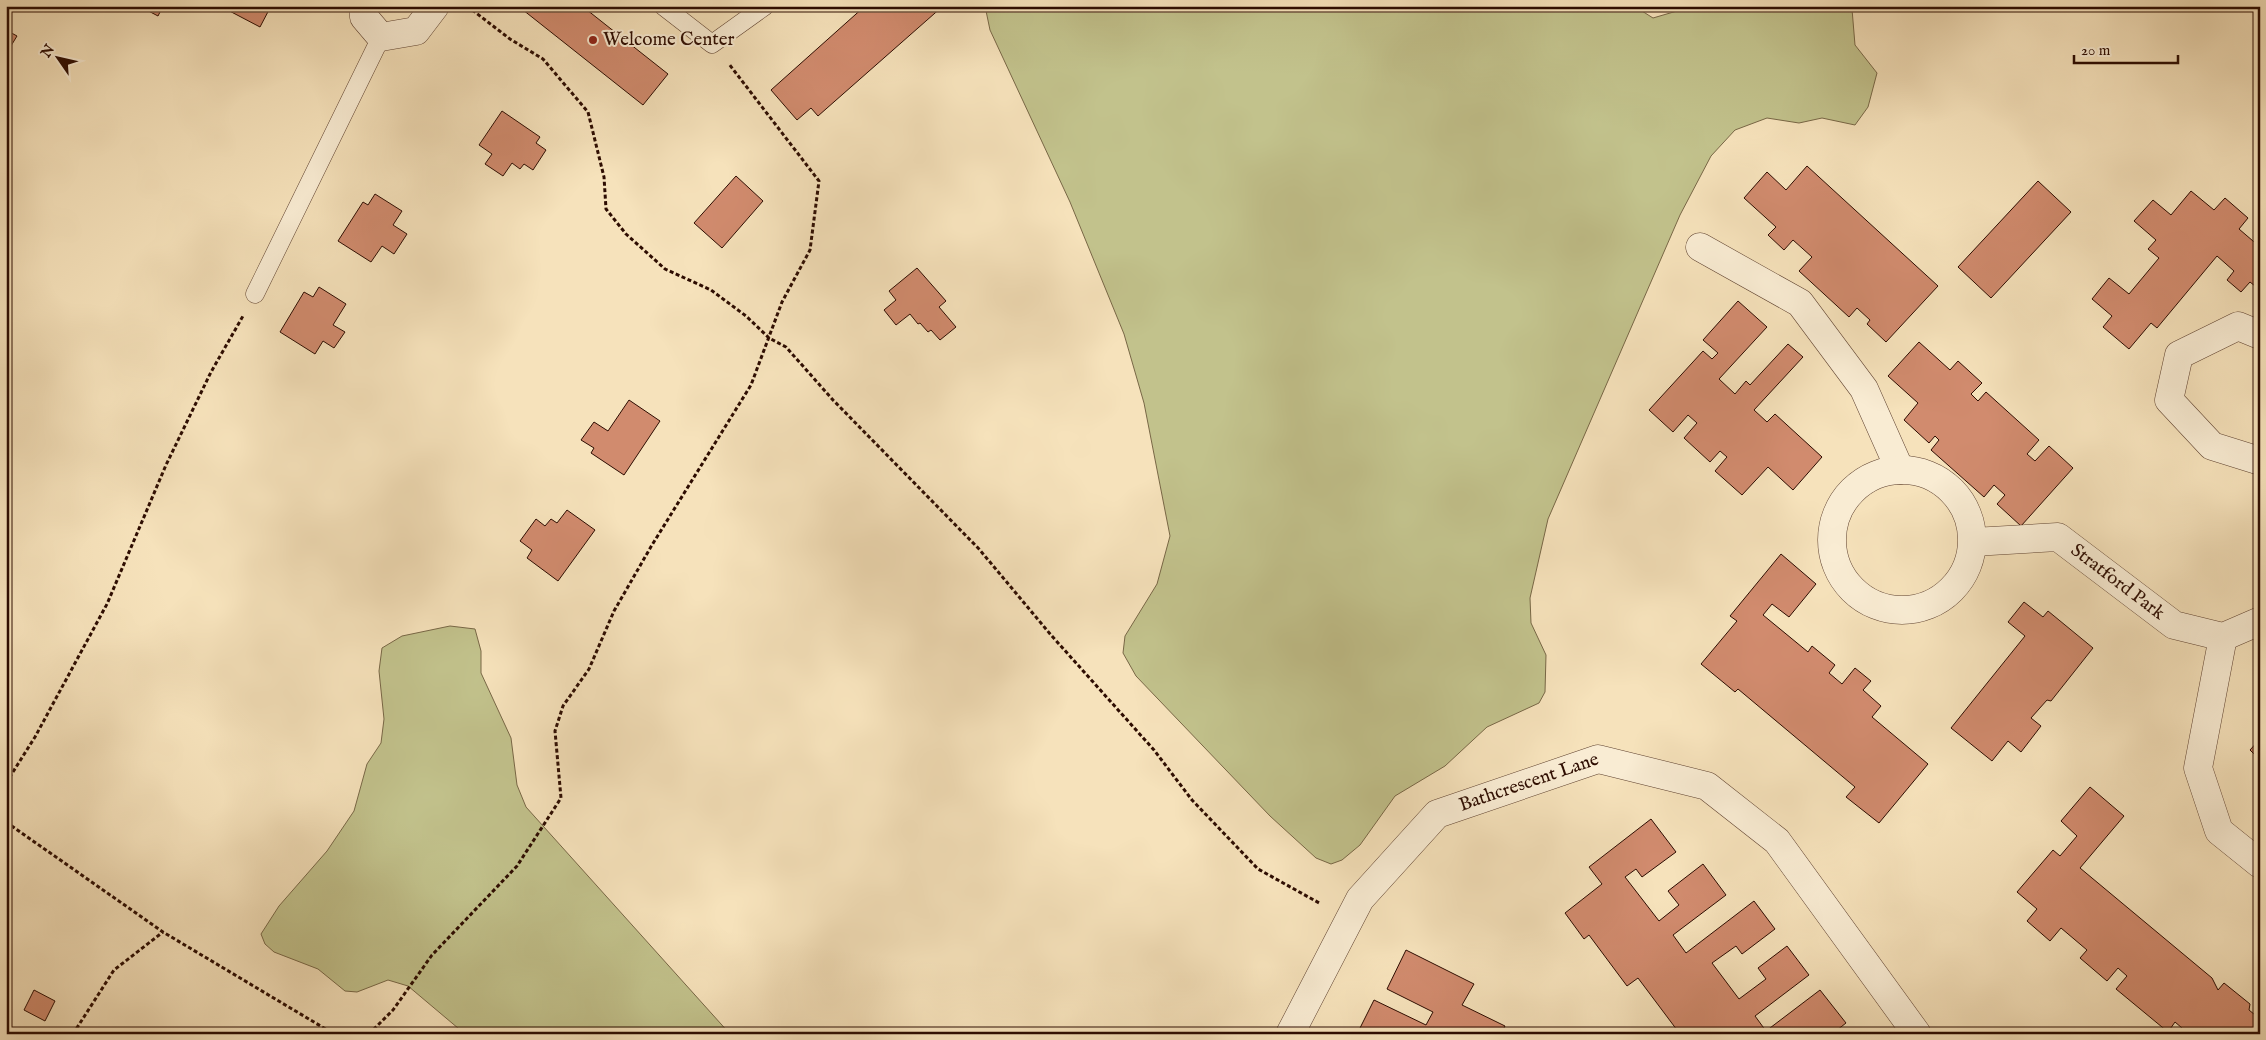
<svg xmlns="http://www.w3.org/2000/svg" width="2266" height="1040" font-family="'IM FELL English',serif">
  <style>
    .green { fill: #c2c28c; stroke: #786746 }
    .building { fill: #d18b6e; stroke: #2d0c01 }
    .lines { fill: none; stroke-linecap: round; stroke-linejoin: round }
    .lane-casing { stroke: #5f4230; stroke-width: 19 }
    .street-casing { stroke: #5f4230; stroke-width: 29 }
    .path { stroke: #2d0c01; stroke-width: 3; stroke-dasharray: 4 2.5; stroke-linecap: butt }
    .lane { stroke: #f9ecd3; stroke-width: 18 }
    .street { stroke: #f9ecd3; stroke-width: 28 }
    .poi-dot { fill: #8f2418; stroke: #f9ecd3; stroke-width: 2 }
    .labels { text-anchor: middle; dominant-baseline: central; stroke-width: 4; stroke-linejoin: round; paint-order: stroke }
    .poi-label { font-size: 19px; fill: #2d0c01; stroke: #f9ecd3; text-anchor: start }
    .street-label { font-size: 19px; fill: #2d0c01; stroke: #f9ecd3 }
  </style>
  <rect width="100%" height="100%" fill="#f6e2bb"/>
  <filter id="stains"><feTurbulence type="fractalNoise" baseFrequency=".004" numOctaves="4"/><feColorMatrix values="0 0 0 0 .2 0 0 0 0 .09 0 0 0 0 .02 0 0 0 .5 -.17"/></filter>
  <radialGradient id="worn" r=".72"><stop offset=".6" stop-color="#630" stop-opacity="0"/><stop offset="1" stop-color="#630" stop-opacity=".3"/></radialGradient>
  <g class="green">
    <path d="M 985,6 L 1634,6 L 1653,18 L 1694,6 L 1849,6 L 1852,9 L 1855,45 L 1877,73 L 1868,107 L 1855,125 L 1822,118 L 1799,123 L 1767,118 L 1735,130 L 1711,156 L 1680,215 L 1548,519 L 1530,598 L 1531,623 L 1546,655 L 1545,692 L 1539,703 L 1487,727 L 1445,766 L 1395,796 L 1360,845 L 1342,860 L 1331,864 L 1316,858 L 1270,816 L 1136,676 L 1123,653 L 1125,636 L 1157,584 L 1170,536 L 1144,403 L 1124,334 L 1070,202 L 990,30 Z"/>
    <path d="M 450,626 L 475,629 L 481,651 L 481,673 L 511,738 L 517,785 L 526,807 L 730,1034 L 465,1034 L 408,986 L 388,980 L 357,992 L 345,991 L 318,969 L 274,952 L 265,944 L 261,934 L 279,906 L 327,851 L 354,811 L 367,764 L 381,743 L 384,719 L 379,671 L 382,648 L 402,636 Z"/>
  </g>
  <g class="building">
    <path d="M 139,6 L 163,6 L 158,16 Z"/>
    <path d="M 220,6 L 271,6 L 260,27 Z"/>
    <path d="M 518,6 L 582,6 L 668,74 L 643,105 Z"/>
    <path d="M 865,6 L 943,6 L 818,116 L 811,108 L 797,120 L 771,90 Z"/>
    <path d="M 6,30 L 17,36 L 6,54 Z"/>
    <path d="M 502,111 L 540,137 L 536,143 L 546,150 L 533,170 L 524,164 L 520,169 L 512,163 L 503,176 L 485,164 L 492,154 L 479,145 Z"/>
    <path d="M 1807,166 L 1938,286 L 1886,342 L 1867,324 L 1870,320 L 1857,308 L 1849,317 L 1799,271 L 1812,257 L 1793,240 L 1784,250 L 1768,235 L 1776,227 L 1744,198 L 1767,172 L 1786,190 Z"/>
    <path d="M 736,176 L 763,201 L 722,248 L 694,223 Z"/>
    <path d="M 2038,181 L 2071,212 L 1991,298 L 1958,267 Z"/>
    <path d="M 2191,191 L 2214,210 L 2225,198 L 2248,218 L 2239,229 L 2260,247 L 2260,290 L 2250,282 L 2241,292 L 2227,280 L 2234,271 L 2217,256 L 2157,328 L 2151,323 L 2129,349 L 2103,327 L 2112,316 L 2092,299 L 2109,278 L 2129,294 L 2159,258 L 2148,249 L 2156,240 L 2134,221 L 2153,200 L 2171,215 Z"/>
    <path d="M 375,194 L 402,211 L 393,225 L 407,234 L 394,254 L 382,246 L 371,262 L 338,241 L 363,202 L 368,205 Z"/>
    <path d="M 917,268 L 946,301 L 939,307 L 956,327 L 940,340 L 931,330 L 928,332 L 920,323 L 918,324 L 910,314 L 896,325 L 884,310 L 896,300 L 889,291 Z"/>
    <path d="M 319,287 L 346,304 L 333,325 L 345,332 L 334,348 L 323,341 L 315,354 L 280,332 L 304,292 L 313,297 Z"/>
    <path d="M 1738,301 L 1767,327 L 1719,379 L 1735,394 L 1746,381 L 1750,385 L 1788,344 L 1803,357 L 1754,410 L 1767,422 L 1775,414 L 1822,457 L 1793,490 L 1768,467 L 1742,495 L 1715,471 L 1727,457 L 1720,451 L 1710,462 L 1684,438 L 1697,423 L 1688,415 L 1673,432 L 1649,410 L 1703,351 L 1712,359 L 1718,353 L 1703,340 Z"/>
    <path d="M 1919,342 L 1950,370 L 1958,361 L 1982,383 L 1971,394 L 1978,401 L 1986,392 L 2039,440 L 2027,454 L 2035,461 L 2049,446 L 2073,468 L 2021,526 L 1997,504 L 2005,495 L 1994,485 L 1984,497 L 1931,450 L 1939,440 L 1935,436 L 1929,443 L 1904,420 L 1918,403 L 1888,376 Z"/>
    <path d="M 629,400 L 660,421 L 624,475 L 591,453 L 594,448 L 581,440 L 594,422 L 608,431 Z"/>
    <path d="M 567,510 L 595,530 L 558,581 L 527,558 L 532,550 L 520,541 L 536,519 L 545,526 L 551,519 L 557,523 Z"/>
    <path d="M 1781,554 L 1816,584 L 1789,617 L 1772,604 L 1763,615 L 1808,652 L 1812,646 L 1835,665 L 1829,673 L 1842,684 L 1855,668 L 1871,681 L 1863,690 L 1881,706 L 1872,717 L 1928,764 L 1879,823 L 1846,797 L 1855,787 L 1738,689 L 1735,692 L 1701,664 L 1737,621 L 1730,616 Z"/>
    <path d="M 2024,602 L 2043,617 L 2048,611 L 2093,648 L 2051,701 L 2047,700 L 2031,718 L 2041,726 L 2021,752 L 2008,741 L 1992,761 L 1951,728 L 2025,636 L 2008,622 Z"/>
    <path d="M 2260,739 L 2260,760 L 2250,750 Z"/>
    <path d="M 2090,787 L 2124,816 L 2080,868 L 2212,978 L 2218,990 L 2224,983 L 2250,1004 L 2249,1010 L 2260,1019 L 2260,1034 L 2177,1034 L 2182,1028 L 2175,1022 L 2168,1032 L 2116,989 L 2127,976 L 2118,968 L 2107,981 L 2080,958 L 2087,950 L 2061,928 L 2050,941 L 2027,921 L 2037,909 L 2017,892 L 2053,850 L 2060,856 L 2077,836 L 2061,821 Z"/>
    <path d="M 1651,819 L 1676,852 L 1642,877 L 1636,869 L 1625,877 L 1659,921 L 1679,905 L 1668,891 L 1703,864 L 1726,895 L 1673,935 L 1686,953 L 1754,901 L 1775,929 L 1742,954 L 1736,946 L 1712,963 L 1739,999 L 1766,979 L 1758,968 L 1787,946 L 1809,975 L 1755,1016 L 1766,1031 L 1820,990 L 1846,1023 L 1832,1034 L 1680,1034 L 1638,978 L 1627,986 L 1589,935 L 1584,939 L 1565,913 L 1602,884 L 1589,867 Z"/>
    <path d="M 1406,950 L 1474,984 L 1462,1005 L 1505,1026 L 1501,1034 L 1357,1034 L 1374,1000 L 1426,1025 L 1433,1012 L 1387,989 Z"/>
    <path d="M 34,990 L 55,1001 L 45,1021 L 24,1010 Z"/>
  </g>
  <g class="lines">
    <defs>
      <g id="lane">
        <path d="M 663,6 L 712,44 L 765,6"/>
        <path d="M 255,294 L 381,37"/>
      </g>
      <g id="street">
        <path d="M 363,6 L 364,17 L 381,37 L 416,31 L 435,6"/>
        <path d="M 1700,247 L 1800,303 L 1864,389 L 1900,470"/>
        <path d="M 2260,335 L 2238,326 L 2179,355 L 2169,400 L 2212,446 L 2260,461"/>
        <circle cx="1902" cy="540" r="70"/>
        <path id="s1" d="M 1973,542 L 2058,537 L 2174,625 L 2223,637 L 2260,621"/>
        <path d="M 2223,637 L 2198,768 L 2219,831 L 2260,864"/>
        <path id="s2" d="M 1290,1034 L 1360,899 L 1437,814 L 1598,759 L 1707,786 L 1777,841 L 1917,1034"/>
      </g>
    </defs>
    <use href="#lane" class="lane-casing"/>
    <use href="#street" class="street-casing"/>
    <g class="path">
      <path d="M 467,6 L 510,39 L 543,59 L 588,112 L 604,177 L 606,209 L 626,234 L 665,269 L 711,290 L 746,316 L 769,338 L 786,347 L 833,400 L 979,549 L 1051,635 L 1154,750 L 1192,800 L 1258,869 L 1321,904"/>
      <path d="M 6,783 L 35,737 L 107,604 L 166,465 L 211,372 L 243,316"/>
      <path d="M 6,822 L 163,932 L 334,1034"/>
      <path d="M 73,1034 L 114,970 L 163,932"/>
      <path d="M 369,1034 L 393,1010 L 432,955 L 517,866 L 561,798 L 555,731 L 563,706 L 589,669 L 614,611 L 652,545 L 751,385 L 782,302 L 810,250 L 819,181 L 729,64"/>
    </g>
    <use href="#lane" class="lane"/>
    <use href="#street" class="street"/>
  </g>
  <circle class="poi-dot" cx="593" cy="40" r="5"/>
  <g class="labels">
    <g class="poi-label">
      <text x="603" y="40">Welcome Center</text>
    </g>
    <g class="street-label">
      <text stroke="none"><textPath href="#s1" startOffset="160">Stratford Park</textPath></text>
      <text stroke="none"><textPath href="#s2" startOffset="364">Bathcrescent Lane</textPath></text>
    </g>
  </g>
  <rect width="2266" height="1040" fill="none" stroke="#f6e2bb" stroke-width="25"/>
  <rect x="8" y="8" width="2251" height="1025" fill="none" stroke="#2d0c01" stroke-width="2.5"/>
  <rect x="12" y="12" width="2241" height="1015" fill="none" stroke="#2d0c01"/>
  <g transform="translate(58 58) rotate(304)" stroke="#f9ecd3" stroke-width="4" paint-order="stroke">
  <path d="M0-4L9 19L0 12L-9 19Z" fill="#2d0c01"/>
  <text y="-8" font-size="14" font-weight="bold" text-anchor="middle" fill="#2d0c01">N</text>
  </g>
  <path d="M2074 55v8h104v-8" fill="none" stroke="#2d0c01" stroke-width="2.5"/>
  <text x="2081" y="55" font-size="15" fill="#2d0c01" stroke="#f9ecd3" stroke-width="4" paint-order="stroke">20 m</text>
  <rect width="100%" height="100%" filter="url(#stains)"/>
  <rect width="100%" height="100%" fill="url(#worn)"/>
</svg>
